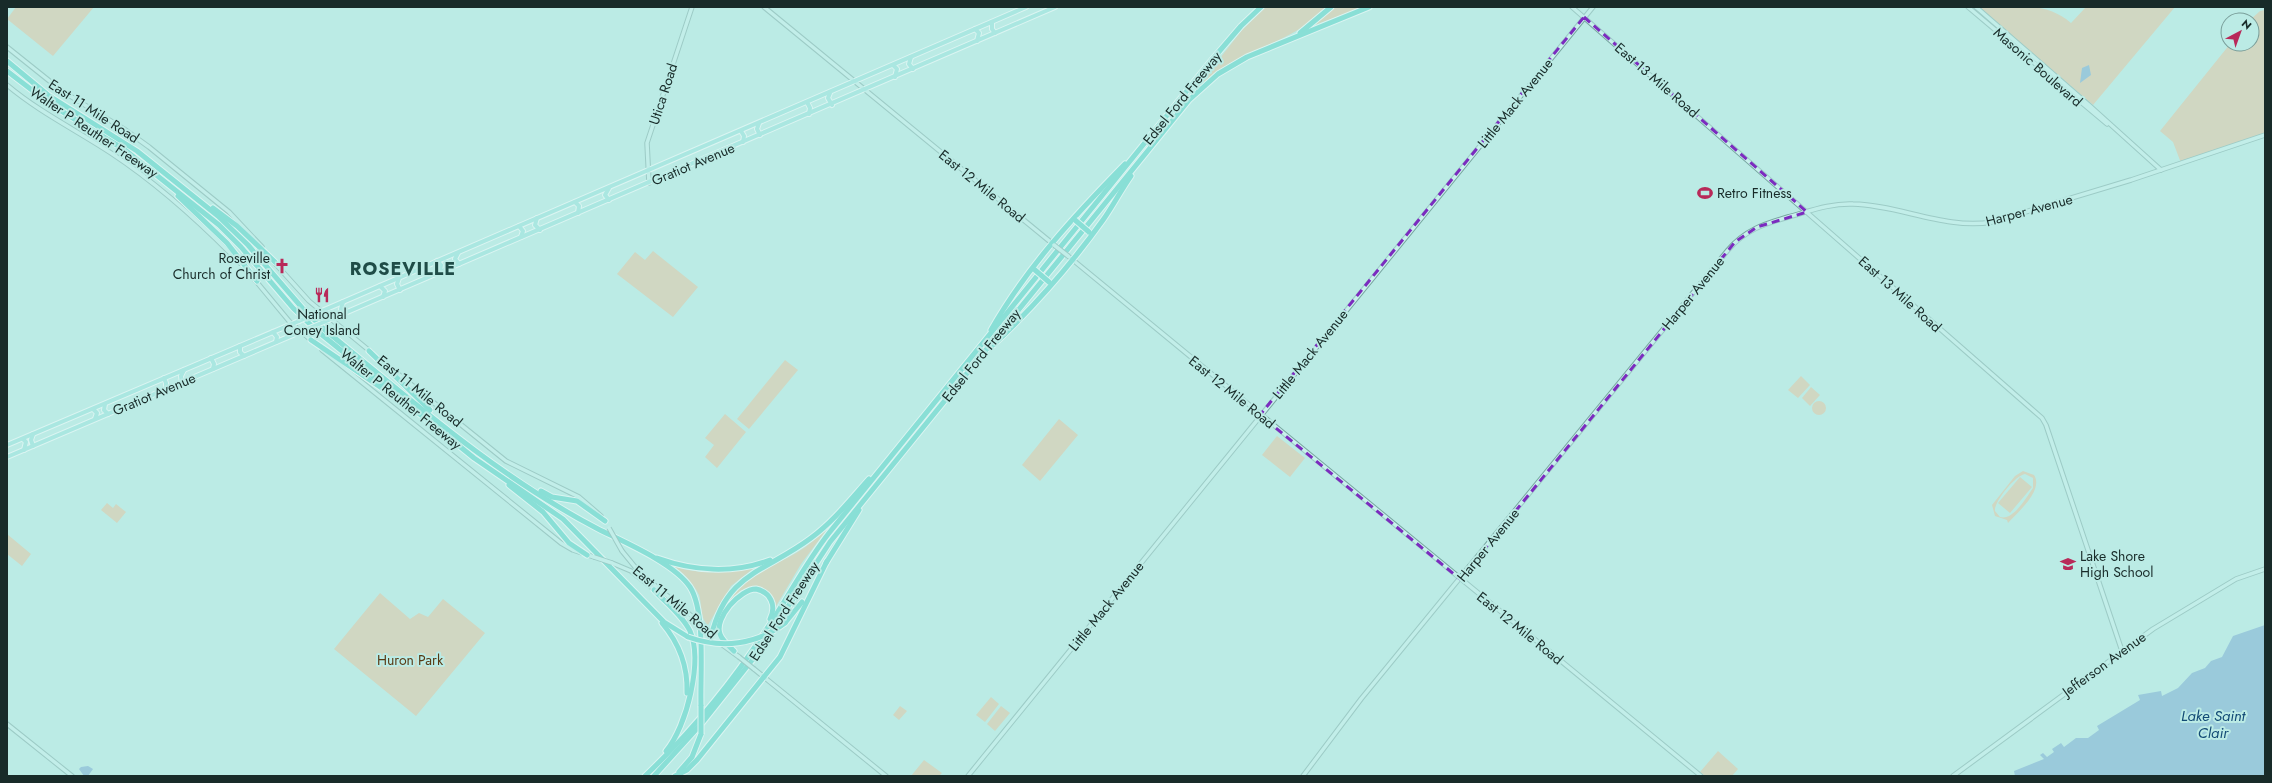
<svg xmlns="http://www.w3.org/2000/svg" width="2272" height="783" font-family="Jost,sans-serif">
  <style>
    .green { fill: #e8bf97; fill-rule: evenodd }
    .water { fill: #71a2cf }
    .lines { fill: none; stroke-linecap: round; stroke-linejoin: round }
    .secondary-casing { stroke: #77a5a0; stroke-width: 5.5 }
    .primary-casing { stroke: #fff; stroke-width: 6 }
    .motorway-casing { stroke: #fff; stroke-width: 7 }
    .secondary { stroke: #c9f1ed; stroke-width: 3.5 }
    .primary { stroke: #94e3dc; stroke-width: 4 }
    .motorway { stroke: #4cd0c4; stroke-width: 5 }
    .secondary-bridge-casing { stroke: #77a5a0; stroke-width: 5.5; stroke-linecap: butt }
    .primary-bridge-casing { stroke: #fff; stroke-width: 6; stroke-linecap: butt }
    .motorway-bridge-casing { stroke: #fff; stroke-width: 7; stroke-linecap: butt }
    .secondary-bridge { stroke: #c9f1ed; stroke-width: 3.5 }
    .primary-bridge { stroke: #94e3dc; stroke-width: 4 }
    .motorway-bridge { stroke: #4cd0c4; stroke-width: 5 }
    .marked { fill: none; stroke: #7b2cbf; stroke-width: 3; stroke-dasharray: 8 5; stroke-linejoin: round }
    .labels { text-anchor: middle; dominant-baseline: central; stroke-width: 4; stroke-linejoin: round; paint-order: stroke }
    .street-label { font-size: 14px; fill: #182b29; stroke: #bbebe5 }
    .poi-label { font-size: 14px; fill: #182b29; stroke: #bbebe5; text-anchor: start }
    .park-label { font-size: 14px; fill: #593913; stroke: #bbebe5 }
    .water-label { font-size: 15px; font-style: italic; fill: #124a75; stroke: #bbebe5 }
    .district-label { font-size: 18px; font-weight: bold; letter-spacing: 1px; fill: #1f4c47; stroke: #bbebe5 }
  </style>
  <rect width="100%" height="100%" fill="#bbebe5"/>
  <g class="green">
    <path d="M 16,7 L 94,7 L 53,56 L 7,19 Z"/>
    <path d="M 1266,7 L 1329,7 C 1315,18 1302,29 1285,37 C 1249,55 1220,63 1191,95 L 1242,30 Z"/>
    <path d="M 1335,7 L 1363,7 L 1312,26 Z"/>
    <path d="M 1978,7 C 2011,7 2044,0 2071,23 L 2086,7 L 2175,7 L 2093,105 Z"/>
    <path d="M 2265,10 L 2265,135 L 2181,163 L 2173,142 L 2160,131 L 2230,44 L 2252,44 L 2252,20 L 2250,20 L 2260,11 Z"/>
    <path d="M 653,251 L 698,287 L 673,317 L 617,274 L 635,252 L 645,260 Z"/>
    <path d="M 785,360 L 798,370 L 749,429 L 737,419 Z"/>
    <path d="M 1801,376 L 1810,385 L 1798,398 L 1788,390 Z"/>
    <path d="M 1811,387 L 1820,395 L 1810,406 L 1802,398 Z"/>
    <circle cx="1819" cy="408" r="7"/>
    <path d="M 725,414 L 746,432 L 717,468 L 705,457 L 714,445 L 705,438 Z"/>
    <path d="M 1059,419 L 1078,435 L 1040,481 L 1022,465 Z"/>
    <path d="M 1277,436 L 1305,458 L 1290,477 L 1262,455 Z"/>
    <path d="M 2023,471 L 2034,475 C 2044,490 2018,512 2008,523 L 2007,520 L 1995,516 L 1992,505 L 2015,476 ZM 2025,474 L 2033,478 L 2033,488 C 2026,498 2013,521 2000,517 L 1995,511 C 1994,501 2016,475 2025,474 Z"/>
    <path d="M 2020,477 L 2032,487 L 2010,513 L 1998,503 Z"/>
    <path d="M 107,503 L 113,508 L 116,504 L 126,512 L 117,523 L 101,510 Z"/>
    <path d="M 828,528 L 801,564 L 775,608 C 774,595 766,588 753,586 L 740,591 L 723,610 C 739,579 768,569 796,553 C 808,546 818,537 828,528 Z"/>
    <path d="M 7,534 L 31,554 L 22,566 L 7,554 Z"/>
    <path d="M 673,566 C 699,575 728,573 754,568 L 731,586 L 708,625 C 700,619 702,604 699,595 C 693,583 684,573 673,566 Z"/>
    <path d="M 380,593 L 410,619 L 419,613 L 428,617 L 443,599 L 485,633 L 416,716 L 334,649 Z"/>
    <path d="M 991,697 L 999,704 L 985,722 L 976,715 Z"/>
    <path d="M 900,706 L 907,711 L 899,720 L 893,715 Z"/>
    <path d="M 1001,706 L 1010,713 L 995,731 L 987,724 Z"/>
    <path d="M 1718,751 L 1738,769 L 1732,776 L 1705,776 L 1700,772 Z"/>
    <path d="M 924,760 L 942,773 L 939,776 L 911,776 Z"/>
  </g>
  <g class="water">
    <path d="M 2089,65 L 2091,75 L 2080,83 L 2082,68 Z"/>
    <path d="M 2265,625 L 2265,776 L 2015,776 L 2014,771 L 2044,759 L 2040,755 L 2043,753 L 2047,757 L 2054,752 L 2052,749 L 2061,743 L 2064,747 L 2076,738 L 2088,738 L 2099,730 L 2097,726 L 2140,700 L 2138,695 L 2161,691 L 2162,696 L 2178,688 L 2192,673 L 2205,668 L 2211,661 L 2222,657 L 2233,636 Z"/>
    <path d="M 88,766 L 93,769 L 88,776 L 84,776 L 79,769 L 81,767 Z"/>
  </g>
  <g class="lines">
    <defs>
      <g id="secondary">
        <path d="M 764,7 L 1053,244"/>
        <path d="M 1572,7 L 2042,418 L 2046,425 L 2122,651"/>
        <path d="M 1968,7 L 2107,124"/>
        <path d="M 1976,7 L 2090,106 L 2161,170"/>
        <path d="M 7,47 L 62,91 L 124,129 L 149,147 L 229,212 L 262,247"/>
        <path d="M 7,85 C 39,112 76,130 111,153 C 158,184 201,223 240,263"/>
        <path d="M 649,183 L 647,143 L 692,7"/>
        <path d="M 1068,256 L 1701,776"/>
        <path d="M 273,261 L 309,301 L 371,352"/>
        <path d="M 255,280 L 289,321 L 312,341"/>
        <path d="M 322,350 L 561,543 L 573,550 L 594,557"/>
        <path d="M 382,361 L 506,461 L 579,497 L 601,516"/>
        <path d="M 622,551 L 640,573 L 694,618"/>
        <path d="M 612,563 L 631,571 L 655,590"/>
        <path d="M 669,602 L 694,623"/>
        <path d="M 705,627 L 724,643"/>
        <path d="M 705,632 L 739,657"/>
        <path d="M 754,669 L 886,776"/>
        <path d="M 7,724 L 72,776"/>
        <path d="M 968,776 L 1593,7"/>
        <path d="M 1303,776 L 1361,699 L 1728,250 C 1745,230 1764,224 1788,217 C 1810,211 1831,203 1853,204 C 1899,205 1946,230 1992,222 L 2131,180 L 2265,135"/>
        <path d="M 1953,776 L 2153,629 L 2236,579 L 2265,569"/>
      </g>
      <g id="primary">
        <path d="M 992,22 L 992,29 L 995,33"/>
        <path d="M 975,29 L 979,33 L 977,41"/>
        <path d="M 911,57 L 909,64 L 913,69"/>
        <path d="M 893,65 L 897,69 L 895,77"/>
        <path d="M 830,93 L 828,98 L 832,105"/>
        <path d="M 807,102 L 810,108 L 809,114"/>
        <path d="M 759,123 L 757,129 L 760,135"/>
        <path d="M 741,131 L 744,136 L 743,142"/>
        <path d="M 609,188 L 605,195 L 609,200"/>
        <path d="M 575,202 L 579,206 L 578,213"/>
        <path d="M 537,218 L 535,225 L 540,230"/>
        <path d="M 519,226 L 523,231 L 521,237"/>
        <path d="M 458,253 L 455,259 L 459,264"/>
        <path d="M 437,261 L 441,265 L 440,272"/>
        <path d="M 399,278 L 397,284 L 400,290"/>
        <path d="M 380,286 L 385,291 L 383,297"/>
        <path d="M 343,302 L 341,309 L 345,313"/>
        <path d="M 315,314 L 1026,7"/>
        <path d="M 324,322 L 1055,7"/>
        <path d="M 273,332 L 277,337 L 276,342"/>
        <path d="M 240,346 L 240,352 L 244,356"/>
        <path d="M 211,358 L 214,364 L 213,369"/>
        <path d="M 164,378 L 166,383 L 166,389"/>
        <path d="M 182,383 L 181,376 L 184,370"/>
        <path d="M 105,404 L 104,410 L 108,414"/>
        <path d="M 93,409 L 97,413 L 95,419"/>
        <path d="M 23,439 L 26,442 L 24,450"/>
        <path d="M 7,445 L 299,321"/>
        <path d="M 33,446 L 31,440 L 33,434"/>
        <path d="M 7,457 L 307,329"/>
      </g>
      <g id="motorway">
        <path d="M 1300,33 L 1331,7"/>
        <path d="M 7,61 L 48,95 L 137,151 L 218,216 L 248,245 L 304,310 L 325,330 C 412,401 498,477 598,529 C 624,542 674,563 690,587 C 706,612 700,675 701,706"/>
        <path d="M 7,71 L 50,104 L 125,150 L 219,225 L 241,247 L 293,308 L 316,330 L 474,458 L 563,519 L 664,622 L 688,637"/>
        <path d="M 178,196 L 227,243 L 257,281"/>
        <path d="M 213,208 L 237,226 L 275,262"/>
        <path d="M 991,330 C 1026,268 1075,215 1125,164"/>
        <path d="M 311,340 L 386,391"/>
        <path d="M 991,347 C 1032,309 1070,266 1103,220 C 1113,206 1121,190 1131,176"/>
        <path d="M 369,351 L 430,410"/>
        <path d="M 509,485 L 543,512 L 569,543 L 587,555"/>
        <path d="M 541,491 L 552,497 L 577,501 L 605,521"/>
        <path d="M 657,558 C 693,571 733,574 770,560"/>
        <path d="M 826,563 L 859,510"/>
        <path d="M 654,590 C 666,603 682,615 690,631 C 703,661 687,726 666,751"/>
        <path d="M 662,623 C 679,643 688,667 687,693"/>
        <path d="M 785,623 L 802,602"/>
        <path d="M 711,637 C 726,572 766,572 811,538 C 833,522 851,499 869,479"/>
        <path d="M 734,651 C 729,646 722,640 720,634 C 714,618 740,589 756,589 C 770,592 777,605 770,619"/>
        <path d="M 679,772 L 692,757 L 701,734"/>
        <path d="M 645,776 C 689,734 731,684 764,633 C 787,600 804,565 829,533 L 1211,61 L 1241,26 L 1261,7"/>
        <path d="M 654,776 L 702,723 L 757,654 L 830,542 L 1189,100 L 1218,74 L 1247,57 L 1369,7"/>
        <path d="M 675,776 L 687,770 L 697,760 L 780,657 L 827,561"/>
      </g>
    </defs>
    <use href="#secondary" class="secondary-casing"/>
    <use href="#primary" class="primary-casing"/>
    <use href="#motorway" class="motorway-casing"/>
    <use href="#secondary" class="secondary"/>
    <use href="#primary" class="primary"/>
    <use href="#motorway" class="motorway"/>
    <defs>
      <g id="secondary-bridge">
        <path d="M 1054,245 L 1068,256"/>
        <path d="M 609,528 L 622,551"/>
        <path d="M 594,557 L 612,563"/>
        <path d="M 694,618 L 705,627"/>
        <path d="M 694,623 L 705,632"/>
        <path d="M 739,657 L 754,669"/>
      </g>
      <g id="primary-bridge">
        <path d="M 299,321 L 315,314"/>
        <path d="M 307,329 L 324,322"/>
      </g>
      <g id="motorway-bridge">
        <path d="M 1075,220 L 1089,232"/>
        <path d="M 1035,270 L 1049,282"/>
        <path d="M 688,637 C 722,649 756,645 785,623"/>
        <path d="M 701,734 L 701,706"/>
      </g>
    </defs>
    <use href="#secondary-bridge" class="secondary-bridge-casing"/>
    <use href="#primary-bridge" class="primary-bridge-casing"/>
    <use href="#motorway-bridge" class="motorway-bridge-casing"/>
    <use href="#secondary-bridge" class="secondary-bridge"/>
    <use href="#primary-bridge" class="primary-bridge"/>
    <use href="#motorway-bridge" class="motorway-bridge"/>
  </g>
  <path d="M0 0H2272V783H0ZM 1584,17 L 1807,212 L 1757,227 L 1735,242 L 1460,579 L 1260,415 Z" fill="#bbebe5" fill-opacity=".55" fill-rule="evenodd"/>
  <path class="marked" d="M 1584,17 L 1807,212 L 1757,227 L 1735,242 L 1460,579 L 1260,415 Z"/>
  <defs>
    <symbol id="stadium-bare" viewBox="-9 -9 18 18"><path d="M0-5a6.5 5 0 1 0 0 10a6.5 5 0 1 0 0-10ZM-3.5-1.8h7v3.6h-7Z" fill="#b82959" stroke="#bbebe5" stroke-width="2.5" paint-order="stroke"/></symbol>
    <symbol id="church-bare" viewBox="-9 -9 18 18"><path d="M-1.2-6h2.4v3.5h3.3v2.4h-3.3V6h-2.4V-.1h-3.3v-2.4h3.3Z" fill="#b82959" stroke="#bbebe5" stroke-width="2.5" paint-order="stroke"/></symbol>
    <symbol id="restaurant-bare" viewBox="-9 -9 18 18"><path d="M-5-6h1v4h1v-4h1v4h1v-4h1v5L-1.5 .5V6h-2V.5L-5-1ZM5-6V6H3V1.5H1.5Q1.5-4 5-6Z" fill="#b82959" stroke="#bbebe5" stroke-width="2.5" paint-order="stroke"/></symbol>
    <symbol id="school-bare" viewBox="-9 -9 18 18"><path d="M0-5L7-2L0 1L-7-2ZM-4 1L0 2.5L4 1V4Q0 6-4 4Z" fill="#b82959" stroke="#bbebe5" stroke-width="2.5" paint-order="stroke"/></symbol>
  </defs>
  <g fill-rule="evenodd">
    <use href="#stadium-bare" x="1694" y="182" width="22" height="22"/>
    <use href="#church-bare" x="271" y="255" width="22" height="22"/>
    <use href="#restaurant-bare" x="311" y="284" width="22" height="22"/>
    <use href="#school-bare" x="2057" y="553" width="22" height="22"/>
  </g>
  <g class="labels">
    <g class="street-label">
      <text transform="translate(2038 67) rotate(41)">Masonic Boulevard</text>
      <text transform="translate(1657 80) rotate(41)">East 13 Mile Road</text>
      <text transform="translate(663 94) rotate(-72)">Utica Road</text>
      <text transform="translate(1182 98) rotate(-51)">Edsel Ford Freeway</text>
      <text transform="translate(1515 103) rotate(-51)">Little Mack Avenue</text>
      <text transform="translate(94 111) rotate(33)">East 11 Mile Road</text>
      <text transform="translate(94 132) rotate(34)">Walter P Reuther Freeway</text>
      <text transform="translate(693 164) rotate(-23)">Gratiot Avenue</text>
      <text transform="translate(982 186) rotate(39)">East 12 Mile Road</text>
      <text transform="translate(2029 210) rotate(-15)">Harper Avenue</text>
      <text transform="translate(1693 293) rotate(-51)">Harper Avenue</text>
      <text transform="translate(1900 294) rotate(42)">East 13 Mile Road</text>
      <text transform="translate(1310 354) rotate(-51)">Little Mack Avenue</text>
      <text transform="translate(981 355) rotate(-51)">Edsel Ford Freeway</text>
      <text transform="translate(420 391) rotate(39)">East 11 Mile Road</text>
      <text transform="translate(1232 392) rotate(39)">East 12 Mile Road</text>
      <text transform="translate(154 394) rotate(-23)">Gratiot Avenue</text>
      <text transform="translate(401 399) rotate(39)">Walter P Reuther Freeway</text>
      <text transform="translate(1488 545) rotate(-51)">Harper Avenue</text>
      <text transform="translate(675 602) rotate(40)">East 11 Mile Road</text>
      <text transform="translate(1106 606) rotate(-51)">Little Mack Avenue</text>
      <text transform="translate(784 611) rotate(-57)">Edsel Ford Freeway</text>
      <text transform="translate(1520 628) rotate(39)">East 12 Mile Road</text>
      <text transform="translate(2104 664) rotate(-36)">Jefferson Avenue</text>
    </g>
    <g class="poi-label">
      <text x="1717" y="193">Retro Fitness</text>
      <text x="270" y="258" text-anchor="end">Roseville<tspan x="270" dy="16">Church of Christ</tspan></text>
      <text x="322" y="314" text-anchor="middle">National<tspan x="322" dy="16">Coney Island</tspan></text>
      <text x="2080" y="556">Lake Shore<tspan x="2080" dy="16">High School</tspan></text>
    </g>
    <g class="park-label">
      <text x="410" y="660">Huron Park</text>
    </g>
    <g class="water-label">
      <text x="2213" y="716">Lake Saint<tspan x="2213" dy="17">Clair</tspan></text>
    </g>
    <g class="district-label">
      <text x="403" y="269">ROSEVILLE</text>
    </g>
  </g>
  <rect width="2272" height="783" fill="none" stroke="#182b29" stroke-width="16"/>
  <g transform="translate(2240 32) rotate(41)"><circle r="19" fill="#bbebe5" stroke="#7a9e9a"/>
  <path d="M0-3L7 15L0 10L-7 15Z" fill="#b82959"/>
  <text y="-6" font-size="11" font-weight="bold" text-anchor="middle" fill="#182b29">N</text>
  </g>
</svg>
